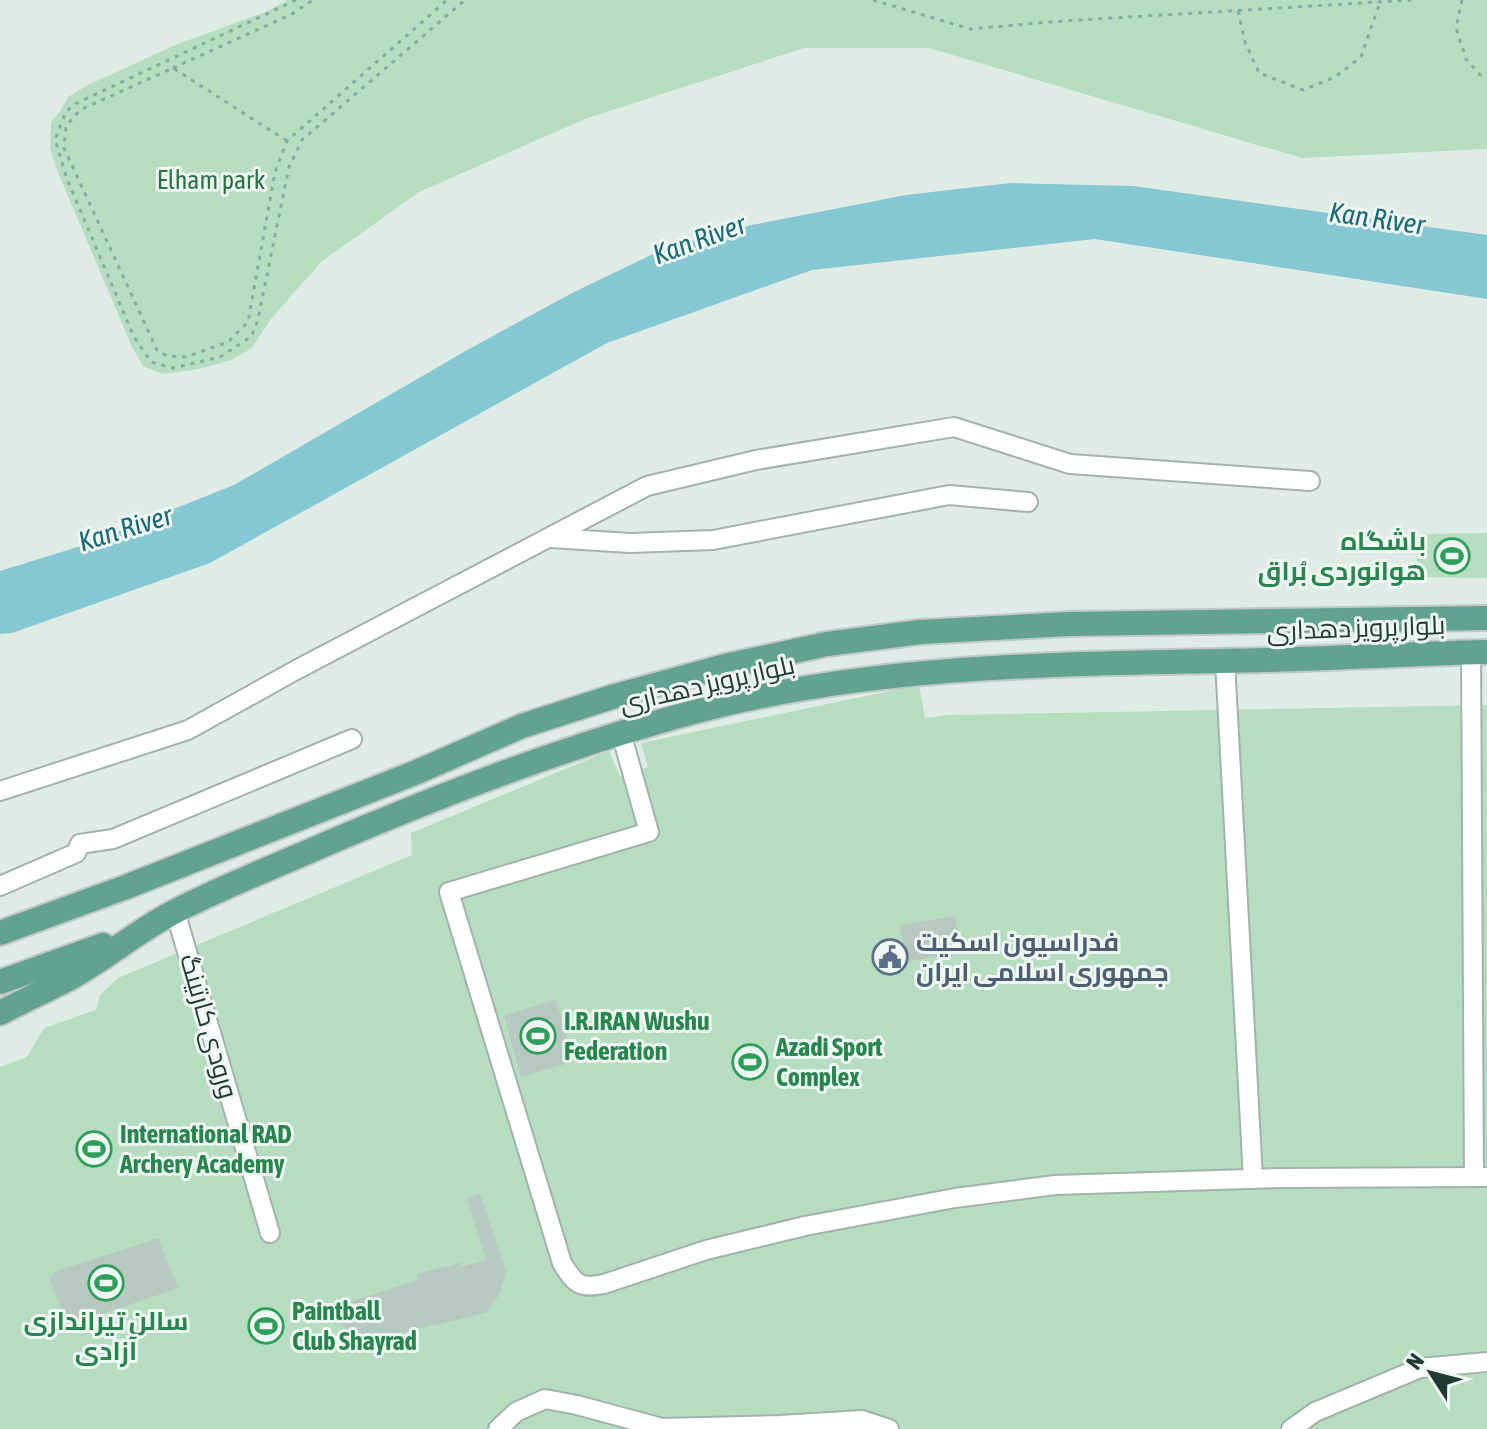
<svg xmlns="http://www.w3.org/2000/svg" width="1487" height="1429" font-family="'Asap Condensed',Cairo,sans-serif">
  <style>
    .green { fill: #b7ddc1 }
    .water { fill: #85c7d2 }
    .building { fill: #b7c8c1 }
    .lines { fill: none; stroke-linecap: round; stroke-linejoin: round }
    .minor-casing { stroke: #a2b3ac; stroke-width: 22 }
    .major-casing { stroke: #c1c8c6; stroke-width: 28 }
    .path { stroke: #7eaf9f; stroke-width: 3; stroke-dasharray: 4 6; stroke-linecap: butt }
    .minor { stroke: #fff; stroke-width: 18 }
    .major { stroke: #62a290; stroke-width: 24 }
    .labels { text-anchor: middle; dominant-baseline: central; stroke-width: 6; stroke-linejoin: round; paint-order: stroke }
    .park-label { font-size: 26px; fill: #297344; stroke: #eff7f3 }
    .leisure-label { font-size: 26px; font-weight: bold; fill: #27864d; stroke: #eff7f3; text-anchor: start }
    .street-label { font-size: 26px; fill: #203b33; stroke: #eff7f3 }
    .service-label { font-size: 26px; font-weight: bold; fill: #4e5e75; stroke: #eff7f3; text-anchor: start }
    .water-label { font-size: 28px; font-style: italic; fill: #196978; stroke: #eff7f3 }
  </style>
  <rect width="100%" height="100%" fill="#dfebe5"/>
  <g class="green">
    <path d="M 287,0 L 1487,0 L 1487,149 L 1302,158 L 929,48 L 804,48 L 585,119 L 419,192 L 322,261 L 270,320 L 252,348 L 231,360 L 199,369 L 162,374 L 143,366 L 132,347 L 57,170 L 50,148 L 51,122 L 59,113 L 68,97 L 88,85 L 175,45 L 268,11 Z"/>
    <path d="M 1487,533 L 1487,578 L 1416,577 L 1418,534 Z"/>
    <path d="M 919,685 L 925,718 L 948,715 L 1487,705 L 1487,1429 L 0,1429 L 0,1067 L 27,1057 L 44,1028 L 96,1010 L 100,995 L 118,978 L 412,855 L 411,833 L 609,751 L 620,777 L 648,767 L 641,743 Z"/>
  </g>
  <path class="water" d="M 1010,183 L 1133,186 L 1487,235 L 1487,299 L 1095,239 L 812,270 L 607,343 L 210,563 L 12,633 L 0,634 L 0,571 L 84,545 L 234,485 L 469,349 L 574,292 L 666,248 L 752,225 L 906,195 Z"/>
  <g class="building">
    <path d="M 955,916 L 961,952 L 906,962 L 900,925 Z"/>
    <path d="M 556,1000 L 572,1057 L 572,1062 L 521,1077 L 504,1015 Z"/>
    <path d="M 480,1194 L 506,1271 L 499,1295 L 486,1313 L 349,1345 L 340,1318 L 342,1307 L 349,1302 L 418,1280 L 417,1274 L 464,1262 L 456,1268 L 486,1260 L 467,1198 Z"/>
    <path d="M 159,1238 L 167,1263 L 179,1288 L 68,1325 L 49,1278 L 56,1271 Z"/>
  </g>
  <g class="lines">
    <defs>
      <g id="minor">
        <path d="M 551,538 L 630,543 L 713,540 L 949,495 L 1028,502"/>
        <path d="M 1471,652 L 1474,1177"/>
        <path d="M 1225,661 L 1253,1179"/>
        <path d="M 621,733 L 649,832 L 449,892 L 562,1263 C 575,1284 579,1289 604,1284 L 706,1250 L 805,1226 L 955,1198 L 1055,1185 L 1280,1178 L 1487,1177"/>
        <path d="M 0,791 L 188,730 L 296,670 L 647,486 L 756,460 L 954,427 L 1070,464 L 1310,481"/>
        <path d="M 0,886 L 76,853 L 80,844 L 113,839 L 352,739"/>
        <path d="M 175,911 L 270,1233"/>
        <path d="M 498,1429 L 516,1412 L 545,1399 L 577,1405 L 662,1428 L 780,1425 L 862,1420 L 889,1429"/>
        <path d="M 1291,1429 L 1315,1412 L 1420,1368 L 1487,1362"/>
      </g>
      <g id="major">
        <path d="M 0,933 L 126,887 L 417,772 L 522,726 L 615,696 L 725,666 L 827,644 L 920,632 L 1069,624 L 1487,618"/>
        <path d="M 0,982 L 103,945"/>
        <path d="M 0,1013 C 23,1001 47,990 70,978 C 107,958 138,930 176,911 C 224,886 276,866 326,844 C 448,792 572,744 701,710 C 870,666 1048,664 1221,661 C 1310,660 1398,654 1487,652"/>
      </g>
    </defs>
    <use href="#minor" class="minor-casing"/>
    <use href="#major" class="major-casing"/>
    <g class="path">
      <path d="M 296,0 L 73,105 L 66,112 L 55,139 L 67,179 L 134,337 L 151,362 L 173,368 L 220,357 L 252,336 L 258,319 L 289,167 L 302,140 L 465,0"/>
      <path d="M 873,0 L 970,29 L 1063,21 L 1411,0"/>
      <path d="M 1462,0 L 1456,28 L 1466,59 L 1482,77"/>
      <path d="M 1238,11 L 1245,42 L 1259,73 L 1303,90 L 1335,77 L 1361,57 L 1380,2"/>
      <path d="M 173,68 L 292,14 L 313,0"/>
      <path d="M 287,141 L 173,68 L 80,110 L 66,126 L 64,148 L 157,350 L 167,356 L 186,357 L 228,342 L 248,322 L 275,172 L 287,141 L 447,0"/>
    </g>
    <use href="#minor" class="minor"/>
    <use href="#major" class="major"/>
  </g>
  <defs>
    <symbol id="stadium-ring" viewBox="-11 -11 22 22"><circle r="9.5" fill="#eff7f3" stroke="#2e9e5b" stroke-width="1.5"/><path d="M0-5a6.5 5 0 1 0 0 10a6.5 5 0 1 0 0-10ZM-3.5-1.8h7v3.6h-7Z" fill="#2e9e5b"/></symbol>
    <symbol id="civic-ring" viewBox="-11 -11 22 22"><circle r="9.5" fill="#eff7f3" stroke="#5c6f8a" stroke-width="1.5"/><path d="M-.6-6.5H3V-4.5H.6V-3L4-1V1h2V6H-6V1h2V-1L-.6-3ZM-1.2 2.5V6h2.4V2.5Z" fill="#5c6f8a"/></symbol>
  </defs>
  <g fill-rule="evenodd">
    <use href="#stadium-ring" x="1432" y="536" width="40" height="40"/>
    <use href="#civic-ring" x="870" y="937" width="40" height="40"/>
    <use href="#stadium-ring" x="518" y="1016" width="40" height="40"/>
    <use href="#stadium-ring" x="730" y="1042" width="40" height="40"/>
    <use href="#stadium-ring" x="74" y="1129" width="40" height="40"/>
    <use href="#stadium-ring" x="86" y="1263" width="40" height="40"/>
    <use href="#stadium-ring" x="246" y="1306" width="40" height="40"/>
  </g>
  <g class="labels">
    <g class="park-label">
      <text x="211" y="180">Elham park</text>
    </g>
    <g class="leisure-label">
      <text x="1426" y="541" text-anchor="end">باشگاه<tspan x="1426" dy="30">هوانوردی بُراق</tspan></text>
      <text x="564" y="1021">I.R.IRAN Wushu<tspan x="564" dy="30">Federation</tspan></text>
      <text x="776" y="1047">Azadi Sport<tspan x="776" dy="30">Complex</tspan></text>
      <text x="120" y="1134">International RAD<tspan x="120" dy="30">Archery Academy</tspan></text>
      <text x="292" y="1311">Paintball<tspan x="292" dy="30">Club Shayrad</tspan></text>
      <text x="106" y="1321" text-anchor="middle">سالن تیراندازی<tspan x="106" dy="30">آزادی</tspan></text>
    </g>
    <g class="street-label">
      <text transform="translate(1356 628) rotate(-2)">بلوار پرویز دهداری</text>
      <text transform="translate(707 684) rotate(-13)">بلوار پرویز دهداری</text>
      <text transform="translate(209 1026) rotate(74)">ورودی کارتینگ</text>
    </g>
    <g class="service-label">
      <text x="916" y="942">فدراسیون اسکیت<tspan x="916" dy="30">جمهوری اسلامی ایران</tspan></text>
    </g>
    <g class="water-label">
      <text transform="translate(1377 218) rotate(8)">Kan River</text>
      <text transform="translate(699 239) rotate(-20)">Kan River</text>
      <text transform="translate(125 528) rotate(-17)">Kan River</text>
    </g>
  </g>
  <g transform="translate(1431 1373) rotate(306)" stroke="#eff7f3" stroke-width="6" paint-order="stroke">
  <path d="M0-6L14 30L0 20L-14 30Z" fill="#203b33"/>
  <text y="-12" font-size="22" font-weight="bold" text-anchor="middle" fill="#203b33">N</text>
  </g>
</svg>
